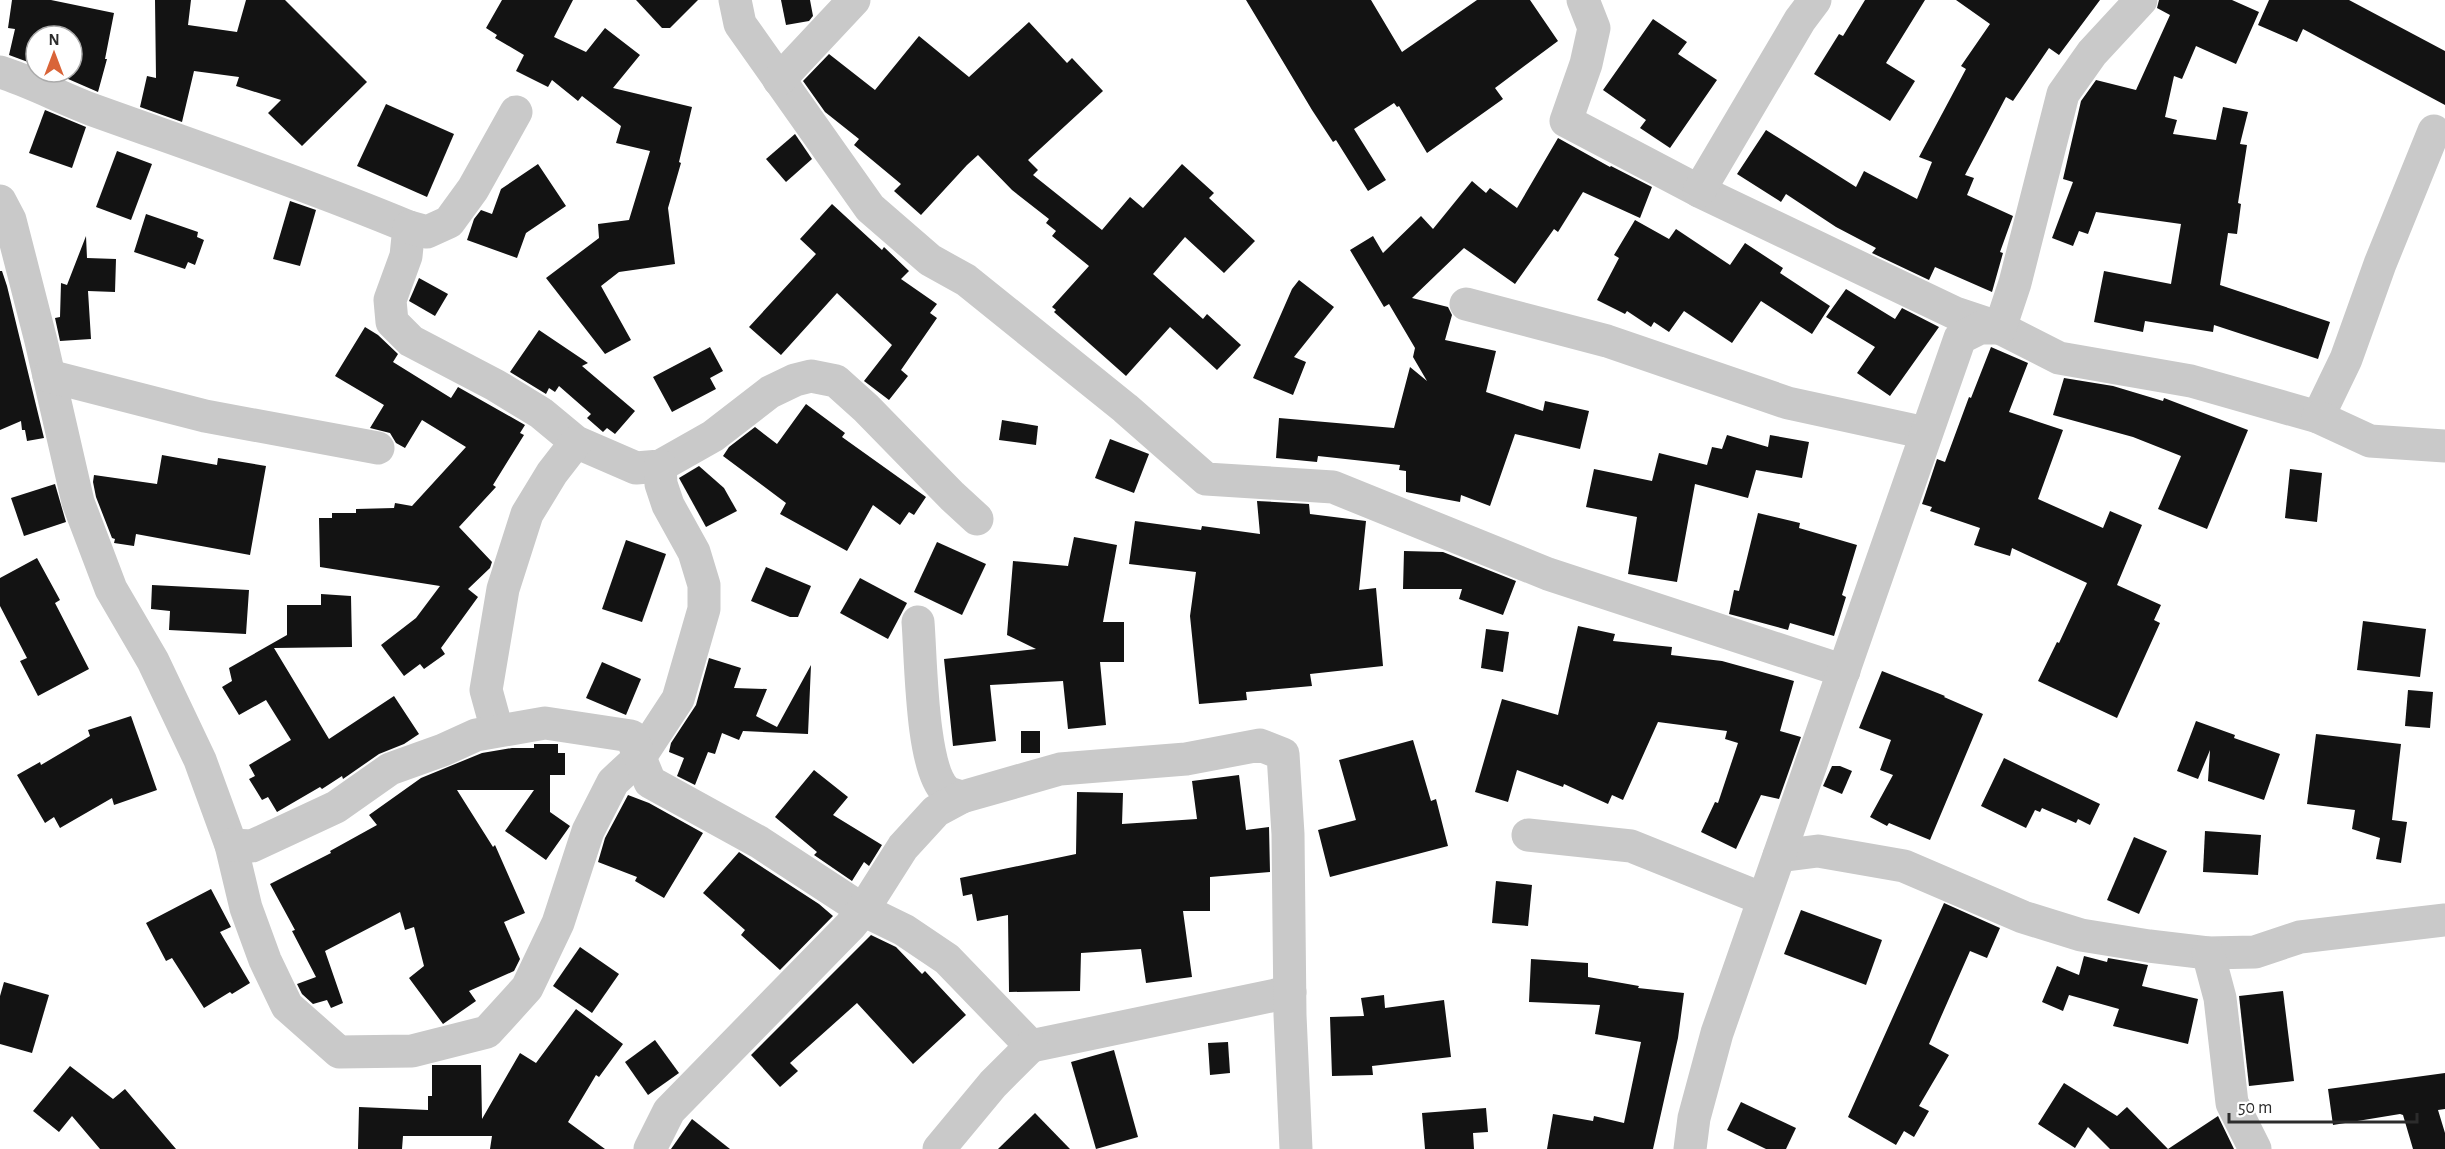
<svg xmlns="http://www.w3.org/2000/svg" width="2445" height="1149" font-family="'Alegreya Sans',sans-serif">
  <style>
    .building { fill: #131313 }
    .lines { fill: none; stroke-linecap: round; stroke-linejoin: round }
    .minor { stroke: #c9c9c9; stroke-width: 33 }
  </style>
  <rect width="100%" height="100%" fill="#fff"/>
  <g class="building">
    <path d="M 12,0 L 51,0 L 114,13 L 105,59 L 107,59 L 98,92 L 52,72 L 72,72 L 72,36 L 36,36 L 36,65 L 9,55 L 15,29 L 8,28 Z"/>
    <path d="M 155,0 L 191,0 L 188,25 L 237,32 L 246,0 L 285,0 L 367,82 L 302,146 L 268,113 L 281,100 L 236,86 L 239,77 L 194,71 L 182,122 L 140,107 L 147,76 L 156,78 Z"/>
    <path d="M 502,0 L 573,0 L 554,37 L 586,52 L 605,28 L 640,55 L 613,88 L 692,107 L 679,162 L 681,163 L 668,208 L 675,264 L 619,272 L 601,286 L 631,340 L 605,354 L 546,278 L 599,238 L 598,224 L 629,220 L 650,151 L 616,143 L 621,126 L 582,96 L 578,101 L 552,80 L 548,87 L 516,71 L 524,55 L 495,38 L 497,35 L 486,28 Z"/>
    <path d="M 636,0 L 698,0 L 670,28 L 662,28 Z"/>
    <path d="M 781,0 L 810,0 L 813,16 L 809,21 L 786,25 Z"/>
    <path d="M 1246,0 L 1371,0 L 1402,52 L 1477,0 L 1530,0 L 1558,41 L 1495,88 L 1503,99 L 1427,153 L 1399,106 L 1397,107 L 1394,103 L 1354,129 L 1386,180 L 1368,191 L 1336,140 L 1333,142 L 1312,110 Z"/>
    <path d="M 1865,0 L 1925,0 L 1886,63 L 1915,81 L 1890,121 L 1814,74 L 1839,34 L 1843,36 Z"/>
    <path d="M 1956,0 L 2100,0 L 2059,55 L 2049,48 L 2013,101 L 2006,97 L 1965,175 L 1974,178 L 1967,195 L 2013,216 L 2000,252 L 2003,253 L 1992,292 L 1935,267 L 1929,280 L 1872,253 L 1876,248 L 1836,227 L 1786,194 L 1781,202 L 1737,174 L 1766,130 L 1856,187 L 1864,171 L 1917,199 L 1932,162 L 1919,157 L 1966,69 L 1961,66 L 1990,24 Z"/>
    <path d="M 2159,0 L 2232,0 L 2259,12 L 2236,64 L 2196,46 L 2182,79 L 2174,76 L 2165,117 L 2177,120 L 2173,134 L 2216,140 L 2223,107 L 2248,112 L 2240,144 L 2247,145 L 2238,203 L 2241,204 L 2237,234 L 2228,233 L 2220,285 L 2330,322 L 2318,359 L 2214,325 L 2213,332 L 2145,321 L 2143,332 L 2094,322 L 2104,271 L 2171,284 L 2181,224 L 2096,212 L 2088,234 L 2079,231 L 2073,246 L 2052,238 L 2073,182 L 2063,179 L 2081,101 L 2096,80 L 2136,90 L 2170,15 L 2157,8 Z"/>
    <path d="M 2269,0 L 2349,0 L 2445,51 L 2445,105 L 2303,29 L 2297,42 L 2258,25 Z"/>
    <path d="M 1653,19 L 1687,42 L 1678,54 L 1717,80 L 1670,148 L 1640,128 L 1646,120 L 1603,90 Z"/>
    <path d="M 1029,22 L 1067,63 L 1072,58 L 1103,91 L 1028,160 L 1038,170 L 1033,175 L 1102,230 L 1130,197 L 1143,208 L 1182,164 L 1214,193 L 1209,198 L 1255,241 L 1224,273 L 1185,237 L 1153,274 L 1203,319 L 1207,314 L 1241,345 L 1217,370 L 1170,327 L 1126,376 L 1054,312 L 1056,310 L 1052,307 L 1089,266 L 1052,236 L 1056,231 L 1046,223 L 1049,219 L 1012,190 L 978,155 L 967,165 L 921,215 L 894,191 L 901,184 L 854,145 L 859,139 L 825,112 L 803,81 L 829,54 L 875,90 L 919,36 L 969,77 Z"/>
    <path d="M 386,104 L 454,134 L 427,197 L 357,166 Z"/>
    <path d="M 45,110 L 86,127 L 72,168 L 29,153 Z"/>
    <path d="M 795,134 L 812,159 L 786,182 L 766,159 Z"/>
    <path d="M 1558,138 L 1610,167 L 1611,166 L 1652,187 L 1640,218 L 1583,192 L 1558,232 L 1554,229 L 1515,284 L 1464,248 L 1412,298 L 1448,307 L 1452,315 L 1445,340 L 1496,351 L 1486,392 L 1543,411 L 1545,401 L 1589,411 L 1580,449 L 1515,434 L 1490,506 L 1461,495 L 1460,502 L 1406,492 L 1406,471 L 1399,470 L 1400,465 L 1318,456 L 1317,462 L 1276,458 L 1279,418 L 1394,428 L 1410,367 L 1427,381 L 1413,357 L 1415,348 L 1389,304 L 1384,307 L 1350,250 L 1373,236 L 1383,253 L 1421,216 L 1433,229 L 1472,181 L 1486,193 L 1490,188 L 1517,208 Z"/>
    <path d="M 117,151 L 152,164 L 131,220 L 96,207 Z"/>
    <path d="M 538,164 L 566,206 L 526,233 L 517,258 L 467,240 L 474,219 L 481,210 L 492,214 L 501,189 Z"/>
    <path d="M 290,201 L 316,210 L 300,266 L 273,259 Z"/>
    <path d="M 832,204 L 882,250 L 884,247 L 909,271 L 901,279 L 937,304 L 930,313 L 937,318 L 901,370 L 908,376 L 889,400 L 864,381 L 892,345 L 837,293 L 781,355 L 749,327 L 816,254 L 800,239 Z"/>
    <path d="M 146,214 L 198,232 L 197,237 L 204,240 L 195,265 L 188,262 L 185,269 L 134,252 Z"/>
    <path d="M 1635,220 L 1669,239 L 1676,229 L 1730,265 L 1745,243 L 1783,268 L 1780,273 L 1830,306 L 1812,334 L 1761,301 L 1732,343 L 1684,311 L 1669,332 L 1654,322 L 1651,327 L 1627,311 L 1625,314 L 1597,300 L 1619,258 L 1614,255 Z"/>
    <path d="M 86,236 L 87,258 L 116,259 L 115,292 L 88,291 L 91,339 L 60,341 L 55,318 L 60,317 L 61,283 L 67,285 Z"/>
    <path d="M 0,271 L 2,271 L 7,286 L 44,438 L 27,441 L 25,430 L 22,430 L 21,421 L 0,430 Z"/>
    <path d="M 419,278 L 448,294 L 435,316 L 409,301 Z"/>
    <path d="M 1299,280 L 1334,307 L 1294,357 L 1306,362 L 1293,395 L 1253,378 L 1292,289 Z"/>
    <path d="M 1846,289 L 1895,319 L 1902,308 L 1939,327 L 1890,396 L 1857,373 L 1875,347 L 1826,317 Z"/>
    <path d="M 365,327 L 378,335 L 398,354 L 393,362 L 451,398 L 458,387 L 525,425 L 520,433 L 524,435 L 493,485 L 496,487 L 459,527 L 492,562 L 490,568 L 468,589 L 478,597 L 441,648 L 445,654 L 424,669 L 420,664 L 404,676 L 381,645 L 416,618 L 440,586 L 320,567 L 319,518 L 332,518 L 332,513 L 356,513 L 356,509 L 394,508 L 395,503 L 412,506 L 466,447 L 422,420 L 405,448 L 396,443 L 390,433 L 370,428 L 384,405 L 335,376 Z"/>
    <path d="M 539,330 L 588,363 L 582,366 L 635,411 L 615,434 L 607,428 L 603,432 L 587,418 L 591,414 L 559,386 L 555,392 L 549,388 L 546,394 L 510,372 Z"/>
    <path d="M 710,347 L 723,371 L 710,378 L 716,389 L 672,412 L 653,377 Z"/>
    <path d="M 1991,347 L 2028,363 L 2009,412 L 2063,430 L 2038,499 L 2103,528 L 2110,511 L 2142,525 L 2117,585 L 2161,605 L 2154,620 L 2160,623 L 2117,718 L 2038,681 L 2057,642 L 2059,643 L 2087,583 L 2012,548 L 2010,556 L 1974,545 L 1980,528 L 1930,511 L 1932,507 L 1922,504 L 1937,459 L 1945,462 L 1969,397 L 1971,398 Z"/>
    <path d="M 2064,378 L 2113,386 L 2163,401 L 2164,398 L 2248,430 L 2207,529 L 2158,509 L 2181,456 L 2133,437 L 2053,415 Z"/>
    <path d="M 806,404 L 845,433 L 842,437 L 926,497 L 914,515 L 909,512 L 900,525 L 873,505 L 847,551 L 780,514 L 786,503 L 723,456 L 729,447 L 755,427 L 777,444 Z"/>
    <path d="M 1002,420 L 1038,426 L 1036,445 L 999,440 Z"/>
    <path d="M 1727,435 L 1768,447 L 1770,435 L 1809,442 L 1802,478 L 1756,470 L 1748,498 L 1695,484 L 1677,582 L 1628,574 L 1637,517 L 1586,507 L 1594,469 L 1652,481 L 1659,453 L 1707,465 L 1712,447 L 1722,449 Z"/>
    <path d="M 1110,439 L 1149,454 L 1134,493 L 1095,478 Z"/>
    <path d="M 162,455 L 217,465 L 218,458 L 266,466 L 250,555 L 136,534 L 134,546 L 114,543 L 115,539 L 112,538 L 96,497 L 93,482 L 94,475 L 157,484 Z"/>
    <path d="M 699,466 L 724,488 L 737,511 L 706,527 L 679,478 Z"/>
    <path d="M 2290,469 L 2322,473 L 2317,522 L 2285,518 Z"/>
    <path d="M 55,484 L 66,522 L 24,536 L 11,498 Z"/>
    <path d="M 1257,501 L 1309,504 L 1310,514 L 1366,521 L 1359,590 L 1376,588 L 1383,666 L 1310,674 L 1312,686 L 1246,692 L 1247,700 L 1199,704 L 1190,616 L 1196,572 L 1129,564 L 1135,521 L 1201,530 L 1202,526 L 1260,534 Z"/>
    <path d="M 1758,513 L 1800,523 L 1799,528 L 1857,545 L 1842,595 L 1846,597 L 1834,636 L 1790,623 L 1788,630 L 1729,614 L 1734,590 L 1739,591 Z"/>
    <path d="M 1074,537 L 1117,545 L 1103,622 L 1124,622 L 1124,662 L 1100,662 L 1106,725 L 1068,729 L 1063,681 L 990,685 L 996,741 L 953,746 L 944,659 L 1036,649 L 1007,635 L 1013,561 L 1068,566 Z"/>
    <path d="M 626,540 L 666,554 L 642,622 L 602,609 Z"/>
    <path d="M 937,542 L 986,564 L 962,615 L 914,592 Z"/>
    <path d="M 1404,551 L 1443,552 L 1516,581 L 1503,615 L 1459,599 L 1462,589 L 1403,589 Z"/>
    <path d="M 37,558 L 60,600 L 55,603 L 89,669 L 38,696 L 20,661 L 27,658 L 0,606 L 0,578 Z"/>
    <path d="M 766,567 L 811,586 L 798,617 L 790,617 L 751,601 Z"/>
    <path d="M 860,578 L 907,603 L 888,639 L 840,613 Z"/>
    <path d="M 152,585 L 249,590 L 246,634 L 169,630 L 170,611 L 151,609 Z"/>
    <path d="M 321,594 L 351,596 L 352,647 L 274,648 L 329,739 L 394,696 L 419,734 L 404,744 L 379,754 L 343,779 L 342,776 L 322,789 L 320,787 L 277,812 L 268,797 L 262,800 L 249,779 L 255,776 L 249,765 L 291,740 L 266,700 L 239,715 L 222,687 L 232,681 L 229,668 L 287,635 L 287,605 L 321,605 Z"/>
    <path d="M 2363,621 L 2426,629 L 2420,677 L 2357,670 Z"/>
    <path d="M 1578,626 L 1615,634 L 1613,641 L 1672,647 L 1671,655 L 1722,661 L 1794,681 L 1780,731 L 1801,737 L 1779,799 L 1761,795 L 1736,849 L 1701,832 L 1715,802 L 1718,803 L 1738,743 L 1725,739 L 1727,731 L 1658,722 L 1623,800 L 1612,795 L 1608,804 L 1564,784 L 1563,787 L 1517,770 L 1508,802 L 1475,792 L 1502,699 L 1558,715 Z"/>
    <path d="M 1486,629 L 1509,632 L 1503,672 L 1481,668 Z"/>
    <path d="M 709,658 L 741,668 L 734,688 L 767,689 L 756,716 L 777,727 L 811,665 L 808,734 L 743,731 L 739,740 L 722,733 L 715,754 L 708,752 L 695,785 L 677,776 L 684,758 L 669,752 L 671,743 L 696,705 Z"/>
    <path d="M 602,662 L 641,679 L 626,715 L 586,698 Z"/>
    <path d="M 1882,671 L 1945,696 L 1944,697 L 1983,714 L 1930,840 L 1889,823 L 1887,826 L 1870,817 L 1893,775 L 1880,770 L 1891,740 L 1859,728 Z"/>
    <path d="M 2408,690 L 2433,692 L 2430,728 L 2405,726 Z"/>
    <path d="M 131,716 L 157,790 L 114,805 L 112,798 L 60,828 L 54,817 L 45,823 L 17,775 L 40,762 L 41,765 L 90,736 L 88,730 Z"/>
    <path d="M 2196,721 L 2235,735 L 2234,738 L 2280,754 L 2264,800 L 2208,781 L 2210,750 L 2198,779 L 2177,771 Z"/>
    <rect x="1021" y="731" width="19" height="22"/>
    <path d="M 2316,734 L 2401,744 L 2392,820 L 2407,822 L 2401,863 L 2376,859 L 2380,838 L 2352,829 L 2355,810 L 2307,804 Z"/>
    <path d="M 1413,740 L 1431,801 L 1436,799 L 1448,846 L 1330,877 L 1318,830 L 1356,820 L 1339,760 Z"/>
    <path d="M 534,744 L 558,744 L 558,753 L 565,753 L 565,775 L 550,775 L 550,812 L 570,826 L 546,860 L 505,831 L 534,790 L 457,790 L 493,847 L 495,845 L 525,913 L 504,922 L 520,959 L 514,971 L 469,991 L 476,1001 L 443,1024 L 409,978 L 424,966 L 414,927 L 405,930 L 400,912 L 325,951 L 343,1003 L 331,1008 L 327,1000 L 313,1004 L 302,994 L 297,984 L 316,977 L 292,931 L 295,930 L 270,884 L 331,853 L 330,851 L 377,825 L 369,815 L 421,778 L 482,753 L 512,748 L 534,748 Z"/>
    <path d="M 2004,758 L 2100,804 L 2090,825 L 2078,819 L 2076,823 L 2042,808 L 2040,812 L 2035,810 L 2026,828 L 1981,806 Z"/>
    <path d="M 1832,766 L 1840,766 L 1852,771 L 1842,794 L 1823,786 Z"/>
    <path d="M 814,770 L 848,797 L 833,815 L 882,845 L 869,866 L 864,862 L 852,881 L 814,855 L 817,852 L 775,817 Z"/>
    <path d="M 1239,775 L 1246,830 L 1269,827 L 1270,872 L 1210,877 L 1210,911 L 1183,911 L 1192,977 L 1146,983 L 1141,949 L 1081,953 L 1080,991 L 1009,992 L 1008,915 L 977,921 L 972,894 L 963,896 L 960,878 L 1076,854 L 1077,792 L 1123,793 L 1122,824 L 1197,819 L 1192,781 Z"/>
    <path d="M 628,795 L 649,803 L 703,833 L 664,898 L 635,881 L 637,877 L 598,862 L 605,838 Z"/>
    <path d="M 2205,831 L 2261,835 L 2258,875 L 2203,872 Z"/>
    <path d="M 2134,837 L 2167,851 L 2139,914 L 2107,900 Z"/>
    <path d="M 739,852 L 819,904 L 833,916 L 780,970 L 741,935 L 745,930 L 703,893 Z"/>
    <path d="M 1496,881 L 1532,885 L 1528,926 L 1492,923 Z"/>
    <path d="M 211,889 L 231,927 L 220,932 L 250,983 L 232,994 L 230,992 L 204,1008 L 172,958 L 166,961 L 146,923 Z"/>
    <path d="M 1944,903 L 2000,928 L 1987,958 L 1970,951 L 1929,1044 L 1949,1055 L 1919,1106 L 1929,1111 L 1914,1137 L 1904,1131 L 1896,1145 L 1848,1117 Z"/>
    <path d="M 1801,910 L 1882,940 L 1866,985 L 1784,954 Z"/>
    <path d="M 871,935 L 896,947 L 922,974 L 925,971 L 966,1015 L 913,1064 L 857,1003 L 790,1063 L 798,1071 L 780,1087 L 751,1055 Z"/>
    <path d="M 580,947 L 619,974 L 592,1013 L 553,986 Z"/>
    <path d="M 2084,956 L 2107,962 L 2108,958 L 2148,965 L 2142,986 L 2198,999 L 2188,1044 L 2113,1026 L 2119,1009 L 2069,995 L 2063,1011 L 2042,1002 L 2057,966 L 2079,975 Z"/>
    <path d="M 1531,959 L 1588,963 L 1588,977 L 1639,986 L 1638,988 L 1684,993 L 1678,1038 L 1653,1149 L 1547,1149 L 1553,1114 L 1593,1121 L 1594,1116 L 1624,1123 L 1641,1042 L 1595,1034 L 1600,1005 L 1529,1002 Z"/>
    <path d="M 4,982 L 49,995 L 32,1053 L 0,1044 L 0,996 Z"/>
    <path d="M 2283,991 L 2294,1081 L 2249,1086 L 2239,996 Z"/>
    <path d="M 1384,995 L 1385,1008 L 1444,1000 L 1451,1057 L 1372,1066 L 1373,1075 L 1332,1076 L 1330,1017 L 1364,1016 L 1361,998 Z"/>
    <path d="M 576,1009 L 623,1044 L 599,1077 L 596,1075 L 568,1122 L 605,1149 L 490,1149 L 492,1136 L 403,1136 L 402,1149 L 358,1149 L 359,1107 L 428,1110 L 428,1096 L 432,1096 L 432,1065 L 481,1065 L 482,1119 L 520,1053 L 536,1063 Z"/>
    <path d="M 655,1040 L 679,1073 L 648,1095 L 625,1062 Z"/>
    <path d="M 1228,1042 L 1230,1073 L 1210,1075 L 1208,1043 Z"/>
    <path d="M 1114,1050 L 1138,1137 L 1096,1149 L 1071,1062 Z"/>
    <path d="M 70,1066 L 113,1099 L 125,1089 L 176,1149 L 100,1149 L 72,1116 L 59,1132 L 33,1111 Z"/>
    <path d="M 2445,1073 L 2445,1109 L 2438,1110 L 2445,1133 L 2445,1149 L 2413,1149 L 2403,1115 L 2400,1114 L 2333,1125 L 2328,1089 Z"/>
    <path d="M 2064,1083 L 2117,1116 L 2127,1107 L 2168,1149 L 2218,1116 L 2234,1149 L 2110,1149 L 2088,1127 L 2075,1148 L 2038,1124 Z"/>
    <path d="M 1741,1102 L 1796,1128 L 1786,1149 L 1766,1149 L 1727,1130 Z"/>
    <path d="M 1486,1108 L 1488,1132 L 1473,1133 L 1474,1149 L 1425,1149 L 1422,1113 Z"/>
    <path d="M 1035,1113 L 1070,1149 L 998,1149 Z"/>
    <path d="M 692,1119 L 730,1149 L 671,1149 Z"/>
  </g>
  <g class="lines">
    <g class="minor">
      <path d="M 735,0 L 740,24 L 870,208 L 930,260 L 966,280 L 1125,408 L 1206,479 L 1333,487 L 1548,574 L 1844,671"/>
      <path d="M 1583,0 L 1594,28 L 1586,64 L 1566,121 L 1699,191 L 1955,313 L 2000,328 L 2059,358 L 2191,381 L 2318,417 L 2346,359 L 2380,264 L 2434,131"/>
      <path d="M 0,72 C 32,82 61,98 93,110 C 199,148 305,184 409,227 L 406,256 L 390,300 L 392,322 L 411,341 L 495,385 L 541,413 L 576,442 L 636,468 L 660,466 L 713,436 L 770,392 L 795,380 L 811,376 L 836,381 L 866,408 L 952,496 L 977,519"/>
      <path d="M 779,80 L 854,0"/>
      <path d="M 1699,191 L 1800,20 L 1815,0"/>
      <path d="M 0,201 L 10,220 L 41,341 L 78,502 L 111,589 L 153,661 L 200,760 L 231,845 L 246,908 L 265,960 L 287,1006 L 339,1052 L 412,1051 L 487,1032 L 527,988 L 558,923 L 588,831 L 613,782 L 640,757 L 678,699 L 704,609 L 704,585 L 694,552 L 668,505 L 661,484 L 660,466"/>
      <path d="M 409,227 L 427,232 L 449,222 L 473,189 L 516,112"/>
      <path d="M 1466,304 L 1607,341 L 1788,403 L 1926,433"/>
      <path d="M 49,376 L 205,416 L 378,448"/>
      <path d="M 2318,417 L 2370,441 L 2445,446"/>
      <path d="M 918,622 C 921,658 921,766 945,790 C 948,794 957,795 962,797"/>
      <path d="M 497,730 L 486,690 L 503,589 L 527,514 L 552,473 L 576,442"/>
      <path d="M 1528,835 L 1631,846 L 1763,899"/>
      <path d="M 231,845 L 252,846 L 336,807 L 390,769 L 443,750 L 476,735 L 545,723 L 631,736 L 650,782 L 759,842 L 863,910 L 904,930 L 947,959 L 1031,1046 L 1290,992"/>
      <path d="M 1779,856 L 1818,851 L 1904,866 L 2023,917 L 2081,935 L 2149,946 L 2208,953 L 2255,952 L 2300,937 L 2445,920"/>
      <path d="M 2208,953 L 2220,998 L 2232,1103 L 2255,1149"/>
      <path d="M 650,1149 L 669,1111 L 850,926 L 863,910 L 903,847 L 936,811 L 962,797 L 1060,769 L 1186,759 L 1260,745 L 1283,754 L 1288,834 L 1290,1015 L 1296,1149"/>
      <path d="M 939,1149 L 993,1084 L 1031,1046"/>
      <path d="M 1690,1149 L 1694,1118 L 1717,1033 L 1960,338 L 1980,328 L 2000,328 L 2015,283 L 2063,94 L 2092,53 L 2141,0"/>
    </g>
  </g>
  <g transform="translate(54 54)"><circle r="28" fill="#ffffff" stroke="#ababab" stroke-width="1.5"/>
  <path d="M0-4.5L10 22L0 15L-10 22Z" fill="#d96438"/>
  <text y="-9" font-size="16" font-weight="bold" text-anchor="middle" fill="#2c2c2c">N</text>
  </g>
  <path d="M2229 1113v9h188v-9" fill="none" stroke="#2c2c2c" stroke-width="3"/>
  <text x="2238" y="1113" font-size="18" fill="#2c2c2c" stroke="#ffffff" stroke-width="4.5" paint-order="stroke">50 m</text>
</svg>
